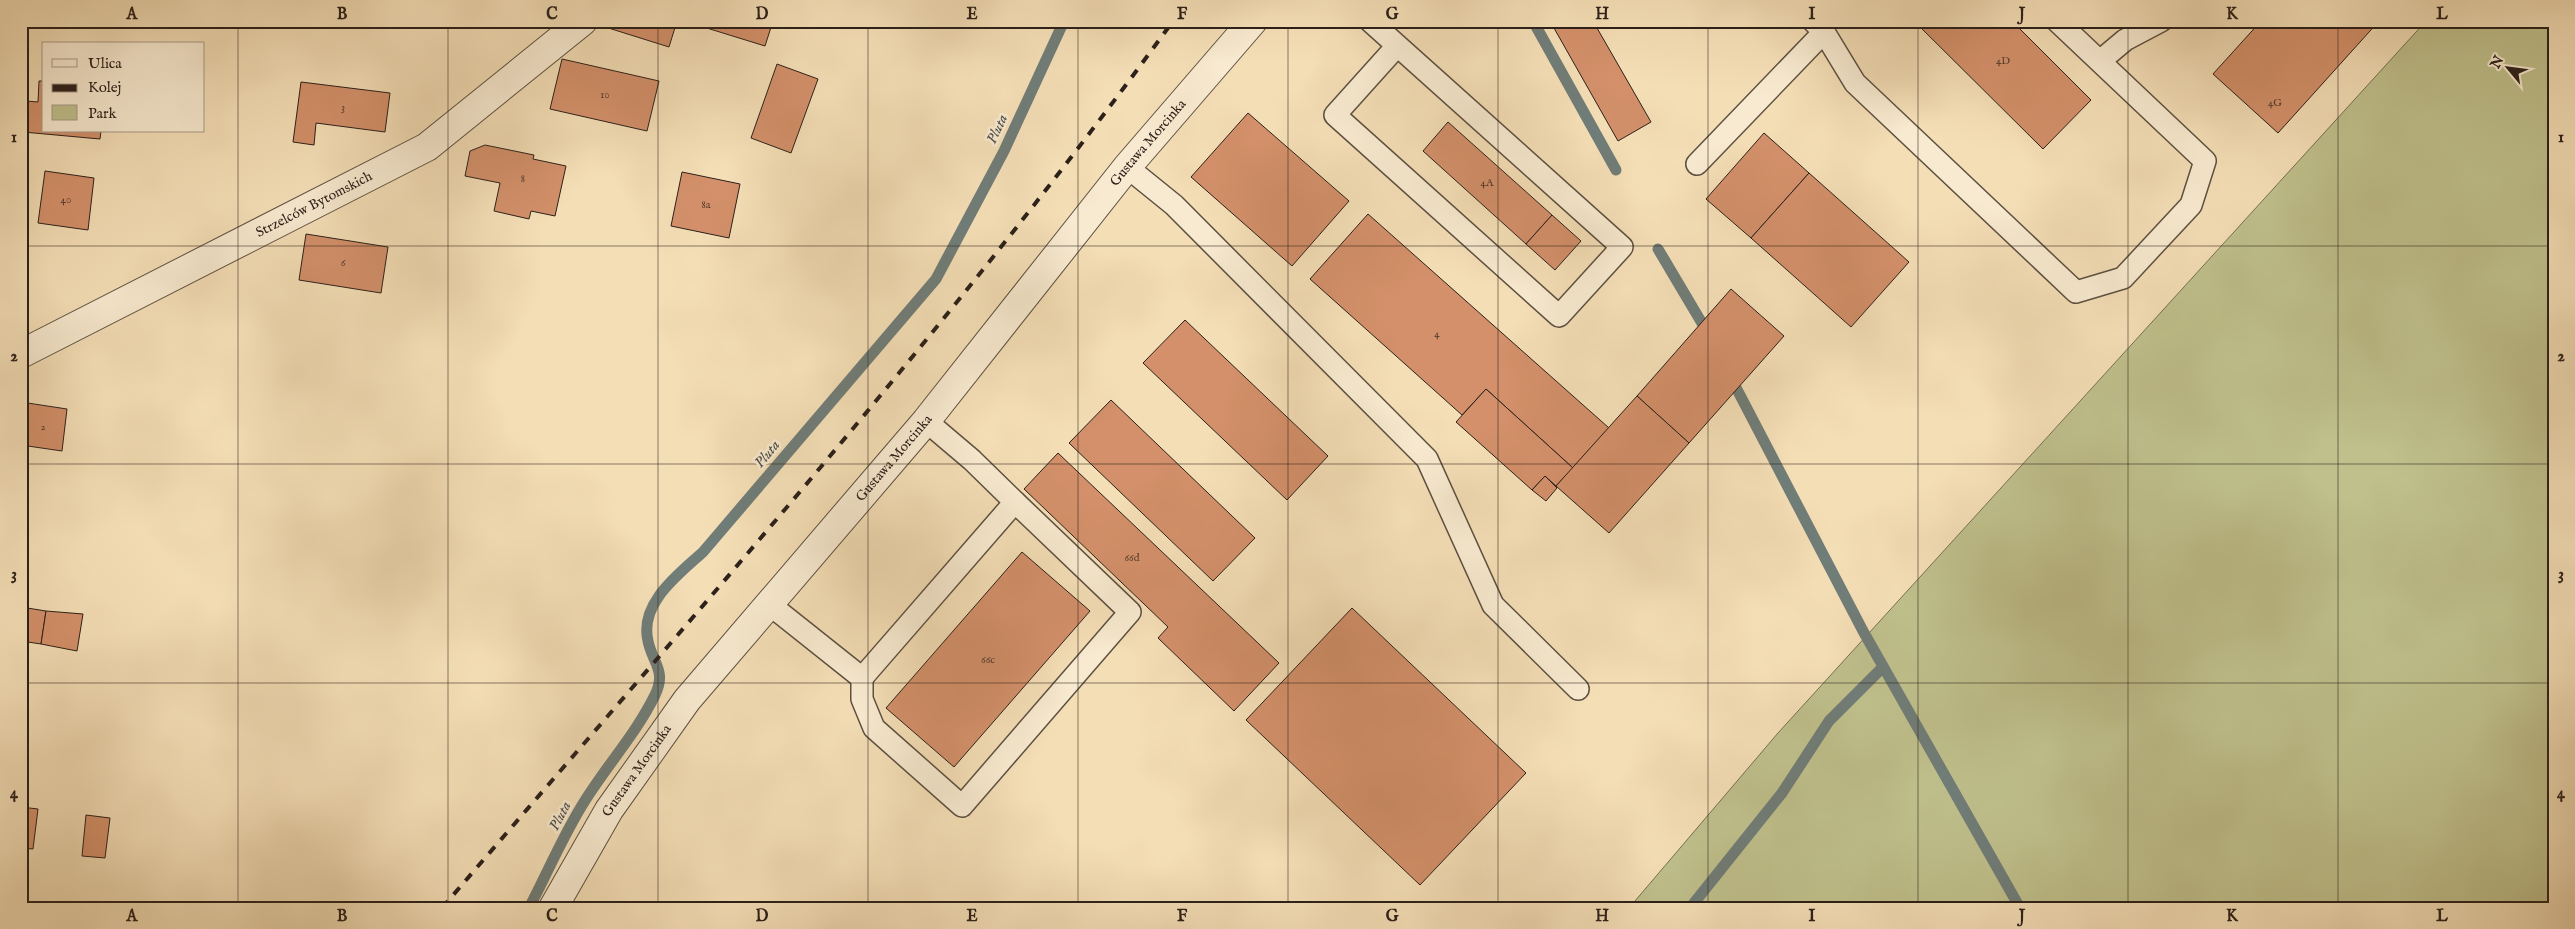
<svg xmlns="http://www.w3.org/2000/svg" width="2575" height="929" font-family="'IM FELL English',serif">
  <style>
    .green { fill: #bfc08c; stroke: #757053 }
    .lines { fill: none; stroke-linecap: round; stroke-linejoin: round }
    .stream { stroke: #707d78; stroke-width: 11 }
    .building { fill: #d3906a; stroke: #2b201a }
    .lane-casing { stroke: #5d5041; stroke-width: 24 }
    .street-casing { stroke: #5d5041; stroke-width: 30 }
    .lane { stroke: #f8ead0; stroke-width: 21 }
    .street { stroke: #f8ead0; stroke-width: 28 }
    .rail { stroke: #2b201a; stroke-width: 4; stroke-dasharray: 9 9; stroke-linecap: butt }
    .grid { fill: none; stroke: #2b201a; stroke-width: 1; stroke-opacity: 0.55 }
    .labels { text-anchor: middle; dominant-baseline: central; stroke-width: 5; stroke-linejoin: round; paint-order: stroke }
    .number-label { font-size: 11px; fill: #553c2e }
    .street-label { font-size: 14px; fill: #2b201a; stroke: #f8ead0 }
    .water-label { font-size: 15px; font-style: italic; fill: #4e4e49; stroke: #f8ead0 }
    .neatline { fill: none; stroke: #2b201a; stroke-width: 2 }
    .grid-label { font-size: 16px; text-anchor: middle; font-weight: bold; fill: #2b201a }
  </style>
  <rect width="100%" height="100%" fill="#f4deb6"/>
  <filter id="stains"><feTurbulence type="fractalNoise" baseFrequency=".004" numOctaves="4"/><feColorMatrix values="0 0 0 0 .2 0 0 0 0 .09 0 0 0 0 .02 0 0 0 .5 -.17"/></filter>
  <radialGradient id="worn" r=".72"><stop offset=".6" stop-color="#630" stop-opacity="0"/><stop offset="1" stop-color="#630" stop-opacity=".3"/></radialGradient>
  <path class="green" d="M 2426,21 L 2554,21 L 2554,908 L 1629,908 L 1778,733 Z"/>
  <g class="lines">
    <g class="stream">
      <path d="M 1533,21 L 1616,170"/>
      <path d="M 1658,249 L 1709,335"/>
      <path d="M 1730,376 L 1863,631 L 2020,908"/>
      <path d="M 529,908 C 548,872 564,833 586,799 C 608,764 637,732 655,695 C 667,671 652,662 648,641 C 639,603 679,574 703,552 L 936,279 L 1004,151 L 1064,21"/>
      <path d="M 1690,908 L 1782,793 L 1829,721 L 1883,667"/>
    </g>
  </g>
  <g class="building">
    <path d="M 607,21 L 677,21 L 669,47 L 602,26 Z"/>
    <path d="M 684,21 L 773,21 L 765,46 Z"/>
    <path d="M 835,21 L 854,21 L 851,27 Z"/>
    <path d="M 1550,21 L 1593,21 L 1651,122 L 1618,141 Z"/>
    <path d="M 1914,21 L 2012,21 L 2091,100 L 2043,149 Z"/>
    <path d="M 2261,21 L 2379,21 L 2278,133 L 2213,74 Z"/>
    <path d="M 562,59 L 659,81 L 647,131 L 550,109 Z"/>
    <path d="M 777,64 L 818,79 L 791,153 L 751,138 Z"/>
    <path d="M 39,81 L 44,81 L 44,131 L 101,131 L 100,139 L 23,132 L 26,101 L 38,102 Z"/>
    <path d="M 301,82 L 390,93 L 385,132 L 316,123 L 314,145 L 293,142 Z"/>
    <path d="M 1248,113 L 1349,201 L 1292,266 L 1191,177 Z"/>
    <path d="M 1448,122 L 1552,215 L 1526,244 L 1423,151 Z"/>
    <path d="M 1764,133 L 1809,173 L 1751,238 L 1706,199 Z"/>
    <path d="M 485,145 L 534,155 L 533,159 L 566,166 L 555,216 L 531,211 L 529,219 L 494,211 L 500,183 L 465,176 L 470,151 Z"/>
    <path d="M 45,171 L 94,178 L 88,230 L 38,223 Z"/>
    <path d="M 682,172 L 740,184 L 729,238 L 671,226 Z"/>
    <path d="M 1809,173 L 1909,262 L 1851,327 L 1751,238 Z"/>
    <path d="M 1368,214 L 1609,428 L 1573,468 L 1486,389 L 1462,415 L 1310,279 Z"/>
    <path d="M 1552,215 L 1581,241 L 1555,270 L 1526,244 Z"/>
    <path d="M 306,234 L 388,247 L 381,293 L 299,280 Z"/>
    <path d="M 1731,289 L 1784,336 L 1689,443 L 1637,396 Z"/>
    <path d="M 1185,320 L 1328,456 L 1287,500 L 1143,363 Z"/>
    <path d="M 1486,389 L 1573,468 L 1556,486 L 1545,476 L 1532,490 L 1456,422 Z"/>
    <path d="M 1637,396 L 1689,443 L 1609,533 L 1556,486 Z"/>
    <path d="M 1111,400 L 1255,538 L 1213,581 L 1069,443 Z"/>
    <path d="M 21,402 L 67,409 L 62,451 L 21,445 Z"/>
    <path d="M 21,453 L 26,453 L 21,487 Z"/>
    <path d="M 1058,453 L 1279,663 L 1234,711 L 1158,638 L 1168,627 L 1024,489 Z"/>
    <path d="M 1545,476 L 1557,488 L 1546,501 L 1532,490 Z"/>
    <path d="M 1022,552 L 1090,611 L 954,767 L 886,708 Z"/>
    <path d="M 21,607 L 46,611 L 41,644 L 21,641 Z"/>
    <path d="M 1352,608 L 1526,773 L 1420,885 L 1246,720 Z"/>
    <path d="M 46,611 L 83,614 L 77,651 L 41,644 Z"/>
    <path d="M 21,807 L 38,809 L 33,849 L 21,848 Z"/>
    <path d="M 86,815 L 110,818 L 105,858 L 82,856 Z"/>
  </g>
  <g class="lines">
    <defs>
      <g id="lane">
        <path d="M 1370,21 L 1622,247 L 1559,316 L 1335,115 L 1397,46"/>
        <path d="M 1824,32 L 1855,83 L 2076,292 L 2123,278 L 2191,205 L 2205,161 L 2057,21"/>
        <path d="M 2100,61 L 2125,40 L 2161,21"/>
        <path d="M 1697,164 L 1824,32 L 1813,21"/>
        <path d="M 1127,167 L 1174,205 L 1427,459 L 1493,605 L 1578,689"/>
        <path d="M 769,604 L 862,678 L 1015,502 L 972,460 L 926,421"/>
        <path d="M 862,678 L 862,699 L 874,728 L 962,806 L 1130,612 L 1015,502"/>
      </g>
      <g id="street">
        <path id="s1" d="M 21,354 L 427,147 L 583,21"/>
        <path id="s2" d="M 553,908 L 609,810 L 687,700 L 926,421 L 1127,167 L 1253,21"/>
      </g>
    </defs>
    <use href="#lane" class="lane-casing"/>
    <use href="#street" class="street-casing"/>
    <use href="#lane" class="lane"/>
    <use href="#street" class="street"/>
    <path class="rail" d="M 442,908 C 692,617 948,331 1173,21"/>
  </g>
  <path class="grid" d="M 238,21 L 238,908M 448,21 L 448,908M 658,21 L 658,908M 868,21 L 868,908M 1078,21 L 1078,908M 1288,21 L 1288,908M 1498,21 L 1498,908M 1708,21 L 1708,908M 1918,21 L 1918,908M 2128,21 L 2128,908M 2338,21 L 2338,908M 21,246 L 2554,246M 21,464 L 2554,464M 21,683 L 2554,683"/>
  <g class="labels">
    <g class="number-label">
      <text x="2003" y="61">4D</text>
      <text x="605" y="95">10</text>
      <text x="2275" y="103">4G</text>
      <text x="343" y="108">3</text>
      <text x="523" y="179">8</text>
      <text x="1487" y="183">4A</text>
      <text x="66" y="200">40</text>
      <text x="706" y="205">8a</text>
      <text x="343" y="263">6</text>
      <text x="1437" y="334">4</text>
      <text x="43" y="427">2</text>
      <text x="1132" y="558">66d</text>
      <text x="988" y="660">66c</text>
    </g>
    <g class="street-label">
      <text stroke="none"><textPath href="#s2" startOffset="971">Gustawa Morcinka</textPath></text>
      <text stroke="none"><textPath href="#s1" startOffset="329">Strzelców Bytomskich</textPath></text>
      <text stroke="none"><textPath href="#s2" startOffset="566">Gustawa Morcinka</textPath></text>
      <text stroke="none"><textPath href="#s2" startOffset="161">Gustawa Morcinka</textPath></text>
    </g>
    <g class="water-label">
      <text transform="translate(997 129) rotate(-65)">Pluta</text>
      <text transform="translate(767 454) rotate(-50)">Pluta</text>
      <text transform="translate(560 816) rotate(-63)">Pluta</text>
    </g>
  </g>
  <rect width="2575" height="929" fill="none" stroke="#f4deb6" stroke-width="55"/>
  <rect x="42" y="42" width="162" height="90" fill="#f8ead0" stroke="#a69987"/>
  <rect x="52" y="59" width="25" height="8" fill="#f8ead0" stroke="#a69987"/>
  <text x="88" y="68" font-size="15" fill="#2b201a">Ulica</text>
  <rect x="52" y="84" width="25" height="8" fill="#2b201a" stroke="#a69987"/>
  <text x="88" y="92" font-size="15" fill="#2b201a">Kolej</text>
  <rect x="52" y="105" width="25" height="15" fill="#bfc08c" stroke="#a69987"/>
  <text x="88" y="118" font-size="15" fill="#2b201a">Park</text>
  <g transform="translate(2508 68) rotate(299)" stroke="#f8ead0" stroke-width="4" paint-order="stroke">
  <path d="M0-4L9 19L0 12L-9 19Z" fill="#2b201a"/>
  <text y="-8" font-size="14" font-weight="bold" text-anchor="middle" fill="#2b201a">N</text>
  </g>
  <rect x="28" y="28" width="2520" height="874" class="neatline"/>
  <g class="grid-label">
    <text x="132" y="19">A</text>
    <text x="342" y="19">B</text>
    <text x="552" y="19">C</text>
    <text x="762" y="19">D</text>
    <text x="972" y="19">E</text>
    <text x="1182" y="19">F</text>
    <text x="1392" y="19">G</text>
    <text x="1602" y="19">H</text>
    <text x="1812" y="19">I</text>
    <text x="2022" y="19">J</text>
    <text x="2232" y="19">K</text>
    <text x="2442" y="19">L</text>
    <text x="14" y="142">1</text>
    <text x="2561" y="142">1</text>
    <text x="14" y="361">2</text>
    <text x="2561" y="361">2</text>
    <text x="14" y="579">3</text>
    <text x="2561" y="579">3</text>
    <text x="14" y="798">4</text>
    <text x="2561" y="798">4</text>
    <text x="132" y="921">A</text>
    <text x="342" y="921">B</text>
    <text x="552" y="921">C</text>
    <text x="762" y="921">D</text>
    <text x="972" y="921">E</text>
    <text x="1182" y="921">F</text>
    <text x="1392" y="921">G</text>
    <text x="1602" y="921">H</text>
    <text x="1812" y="921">I</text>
    <text x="2022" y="921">J</text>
    <text x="2232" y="921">K</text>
    <text x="2442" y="921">L</text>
  </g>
  <rect width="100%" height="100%" filter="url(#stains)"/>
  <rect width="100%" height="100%" fill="url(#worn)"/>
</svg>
